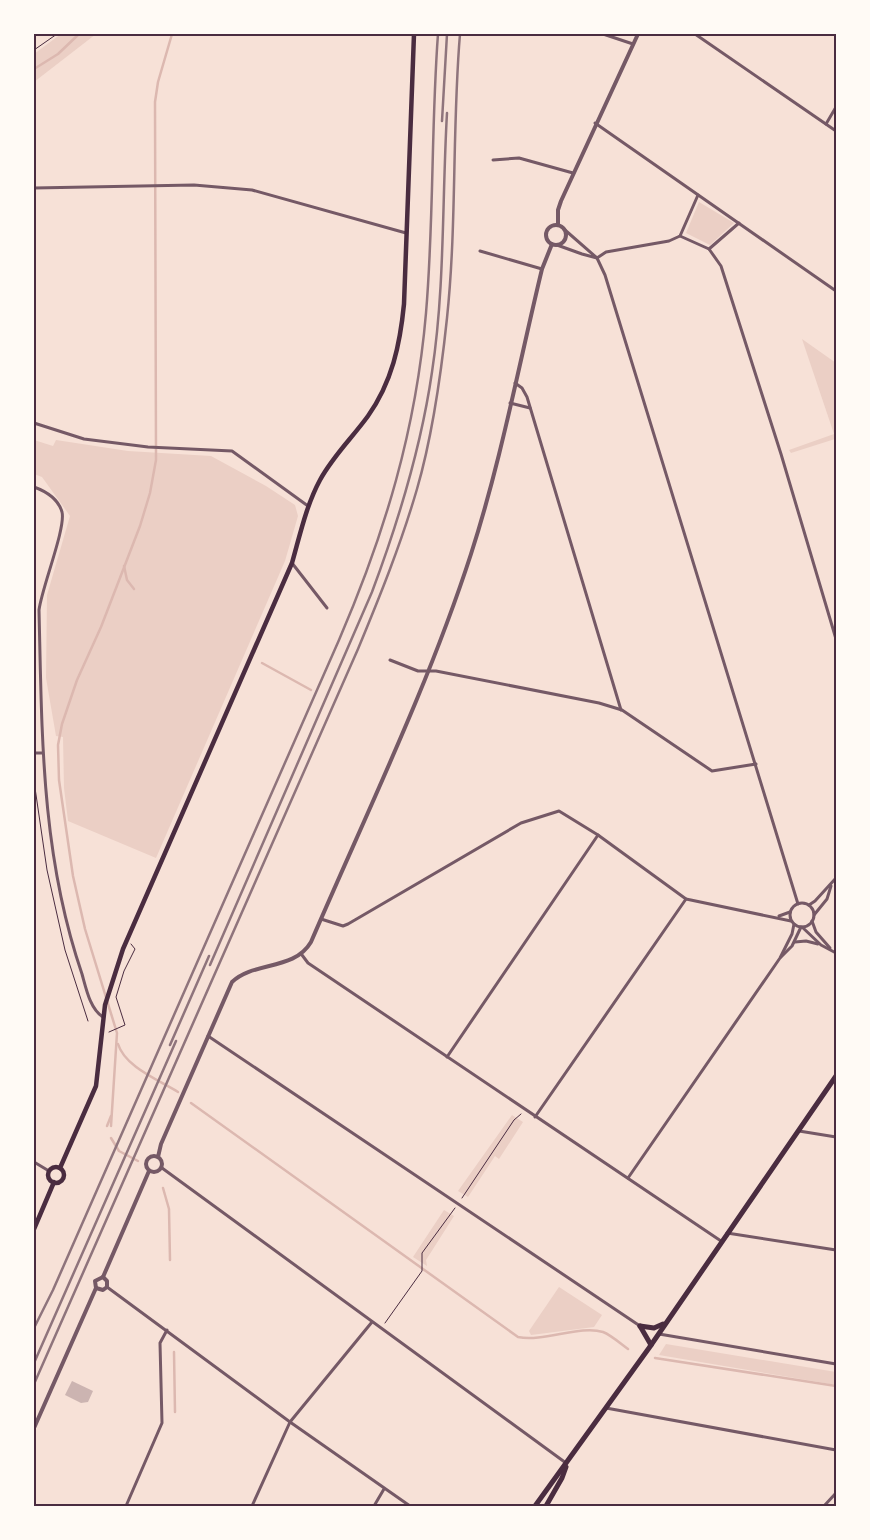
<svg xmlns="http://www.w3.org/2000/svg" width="870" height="1540" font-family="'Fira Sans Condensed',sans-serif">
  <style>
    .green { fill: #ebcfc5 }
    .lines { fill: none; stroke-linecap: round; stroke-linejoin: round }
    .stream { stroke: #dcb8b0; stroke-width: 2.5 }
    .building { fill: #ccb4b1 }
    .path { stroke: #4a2c40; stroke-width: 1 }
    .minor { stroke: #755966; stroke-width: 3 }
    .tertiary { stroke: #755966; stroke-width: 4 }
    .secondary { stroke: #4a2c40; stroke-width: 4.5 }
    .primary { stroke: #4a2c40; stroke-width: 5 }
    .rail { stroke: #8f747c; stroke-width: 2.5 }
    .neatline { fill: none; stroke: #4a2c40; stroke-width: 2 }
  </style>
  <rect width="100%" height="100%" fill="#f7e1d7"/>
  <g class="green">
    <path d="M 61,34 L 96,34 L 34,82 L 34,54 Z"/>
    <path d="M 699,202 L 734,223 L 710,245 L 686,233 Z"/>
    <path d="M 802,339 L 836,363 L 836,441 L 835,439 L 791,453 L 789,450 L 834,434 Z"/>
    <path d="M 34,440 L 53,446 L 56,440 L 128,451 L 211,456 L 266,486 L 295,505 L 298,516 L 285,561 L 156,858 L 68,821 L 64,788 L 63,737 L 56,736 L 46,678 L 47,595 L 70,516 L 42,477 L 34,474 Z"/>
    <path d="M 512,1115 L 523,1122 L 499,1159 L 495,1156 L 468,1197 L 458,1191 Z"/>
    <path d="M 444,1210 L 454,1216 L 426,1260 L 427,1266 L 413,1257 Z"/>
    <path d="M 559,1287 L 602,1315 L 594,1327 L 531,1335 L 529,1331 Z"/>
    <path d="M 666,1344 L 836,1372 L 836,1385 L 659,1355 Z"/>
  </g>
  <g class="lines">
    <g class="stream">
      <path d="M 34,69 L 58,54 L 79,34"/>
      <path d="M 124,566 L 127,580 L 134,589"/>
      <path d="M 262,663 L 311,690"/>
      <path d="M 118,1044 C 125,1067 159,1080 178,1092"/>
      <path d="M 191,1103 L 518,1337 C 544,1342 580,1325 603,1332 C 611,1335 621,1344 628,1349"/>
      <path d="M 107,1126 L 111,1116"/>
      <path d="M 111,1126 L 117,1033 L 85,929 L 73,876 L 59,780 L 58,745 L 62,724 L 77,680 L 101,627 L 140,526 L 150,493 L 156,460 L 155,102 L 158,82 L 172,34"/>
      <path d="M 111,1138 L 119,1151 L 138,1161"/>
      <path d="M 163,1188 L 169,1209 L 170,1260"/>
      <path d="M 174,1352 L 175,1412"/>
      <path d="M 655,1358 L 836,1386"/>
    </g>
  </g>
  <path class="building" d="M 72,1381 L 93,1391 L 88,1402 L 81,1403 L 65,1395 Z"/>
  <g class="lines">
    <g class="path">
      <path d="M 34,50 L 57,34"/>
      <path d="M 34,781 L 47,870 L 65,950 L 88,1021"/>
      <path d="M 109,1032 L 125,1025 L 116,997 L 124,971 L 135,949 L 131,944"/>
      <path d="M 462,1198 L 514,1120 L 521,1114"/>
      <path d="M 385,1323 L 422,1271 L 422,1253 L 455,1208"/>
    </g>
    <g class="minor">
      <path d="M 603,34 L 633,44"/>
      <path d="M 695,34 L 836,131"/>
      <path d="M 595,123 L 836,291"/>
      <path d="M 826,124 L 836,107"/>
      <path d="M 493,160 L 519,158 L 573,173"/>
      <path d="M 34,188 L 194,185 L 252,190 L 406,233"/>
      <path d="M 565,230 L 597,258 L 605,275 L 798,904"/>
      <path d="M 680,236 L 709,249 L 721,266 L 781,454 L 836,639"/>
      <path d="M 557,245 L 582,254 L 597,258 L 606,252 L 669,241 L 680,236 L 698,195"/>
      <path d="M 709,249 L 739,223"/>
      <path d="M 480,251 L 542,269"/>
      <path d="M 515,383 L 522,388 L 527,397 L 621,710"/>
      <path d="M 510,403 L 530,408"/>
      <path d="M 34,423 L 84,439 L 148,447 L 232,451 L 308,506"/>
      <path d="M 34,487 C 45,491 58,498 62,512 C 66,528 42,587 39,610 C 42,734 41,855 82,974 C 86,988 90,1009 103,1017"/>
      <path d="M 292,563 L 327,608"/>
      <path d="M 390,660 L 418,671 L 436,671 L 599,703 L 622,710 L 712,771 L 756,764"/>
      <path d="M 34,753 L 42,753"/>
      <circle cx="802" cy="915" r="12"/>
      <path d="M 809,905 L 815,901 L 836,878"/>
      <path d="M 814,915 L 827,899 L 831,886"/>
      <path d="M 779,916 L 790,912"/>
      <path d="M 321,919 L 343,926 L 348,924 L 521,823 L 559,811 L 598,835 L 686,899 L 791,921"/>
      <path d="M 812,921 L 816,932 L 830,948"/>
      <path d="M 802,927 L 821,945 L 836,953"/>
      <path d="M 795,942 L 806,941 L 818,944"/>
      <path d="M 302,955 L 308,963 L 721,1241"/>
      <path d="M 781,957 L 792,946 L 801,927"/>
      <path d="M 208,1036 L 640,1326"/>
      <path d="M 447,1057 L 598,835"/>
      <path d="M 535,1117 L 686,899"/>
      <path d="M 799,1131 L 836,1137"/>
      <path d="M 34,1162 L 49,1171"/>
      <path d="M 162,1168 L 566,1463"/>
      <path d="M 628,1178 L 780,958 L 792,934 L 794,924"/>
      <path d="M 727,1233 L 836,1250"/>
      <path d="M 107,1287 L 290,1422 L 410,1506"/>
      <path d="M 659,1334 L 836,1364"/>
      <path d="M 606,1408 L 836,1450"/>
      <path d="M 126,1506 L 162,1423 L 160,1343 L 167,1330"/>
      <path d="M 252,1506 L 290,1422 L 372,1322"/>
      <path d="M 374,1506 L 384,1489"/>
      <path d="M 824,1506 L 836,1493"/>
    </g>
    <g class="tertiary">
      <path d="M 558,225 L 558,210 L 561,201 L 638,34"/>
      <circle cx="556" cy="235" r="10"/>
      <circle cx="154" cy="1164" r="8"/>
      <path d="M 158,1157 L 161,1144 L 232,982 C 254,961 294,971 311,942 C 366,814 428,687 471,554 C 501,461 519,364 542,269 L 552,244"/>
      <path d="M 103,1277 L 149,1171"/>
      <path d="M 96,1288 L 103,1290 L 107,1287 L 107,1281 L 103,1277"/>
      <path d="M 96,1288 L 95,1281 L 103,1277"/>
      <path d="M 34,1428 L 96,1288"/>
    </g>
    <g class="secondary">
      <circle cx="56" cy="1175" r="8"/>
      <path d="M 60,1168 L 96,1086 L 105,1005 L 123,949 L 292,563 C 300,535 306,506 320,480 C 333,456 352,438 368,416 C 392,382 400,345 404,304 L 414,34"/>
      <path d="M 34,1229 L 54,1182"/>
    </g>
    <g class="primary">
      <path d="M 640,1326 L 654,1328 L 663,1324"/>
      <path d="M 640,1326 L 651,1345"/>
      <path d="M 535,1506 L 649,1348 L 836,1076"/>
      <path d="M 546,1506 L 562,1478 L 566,1467"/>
    </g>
    <g class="rail">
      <path d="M 442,121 L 447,34"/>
      <path d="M 210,965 L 372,592 C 399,520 421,448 432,372 C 445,287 442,199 447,113"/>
      <path d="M 170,1045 L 209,956"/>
      <path d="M 34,1328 L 53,1290 L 339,640 C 385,533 416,430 426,313 C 434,220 431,127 438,34"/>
      <path d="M 34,1363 L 176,1041"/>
      <path d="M 34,1384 L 358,649 C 380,596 401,544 417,489 C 433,434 441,375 447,318 C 457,223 452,128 460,34"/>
    </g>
  </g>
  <rect width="870" height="1540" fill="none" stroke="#fffaf5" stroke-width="70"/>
  <rect x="35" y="35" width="800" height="1470" class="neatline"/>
</svg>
